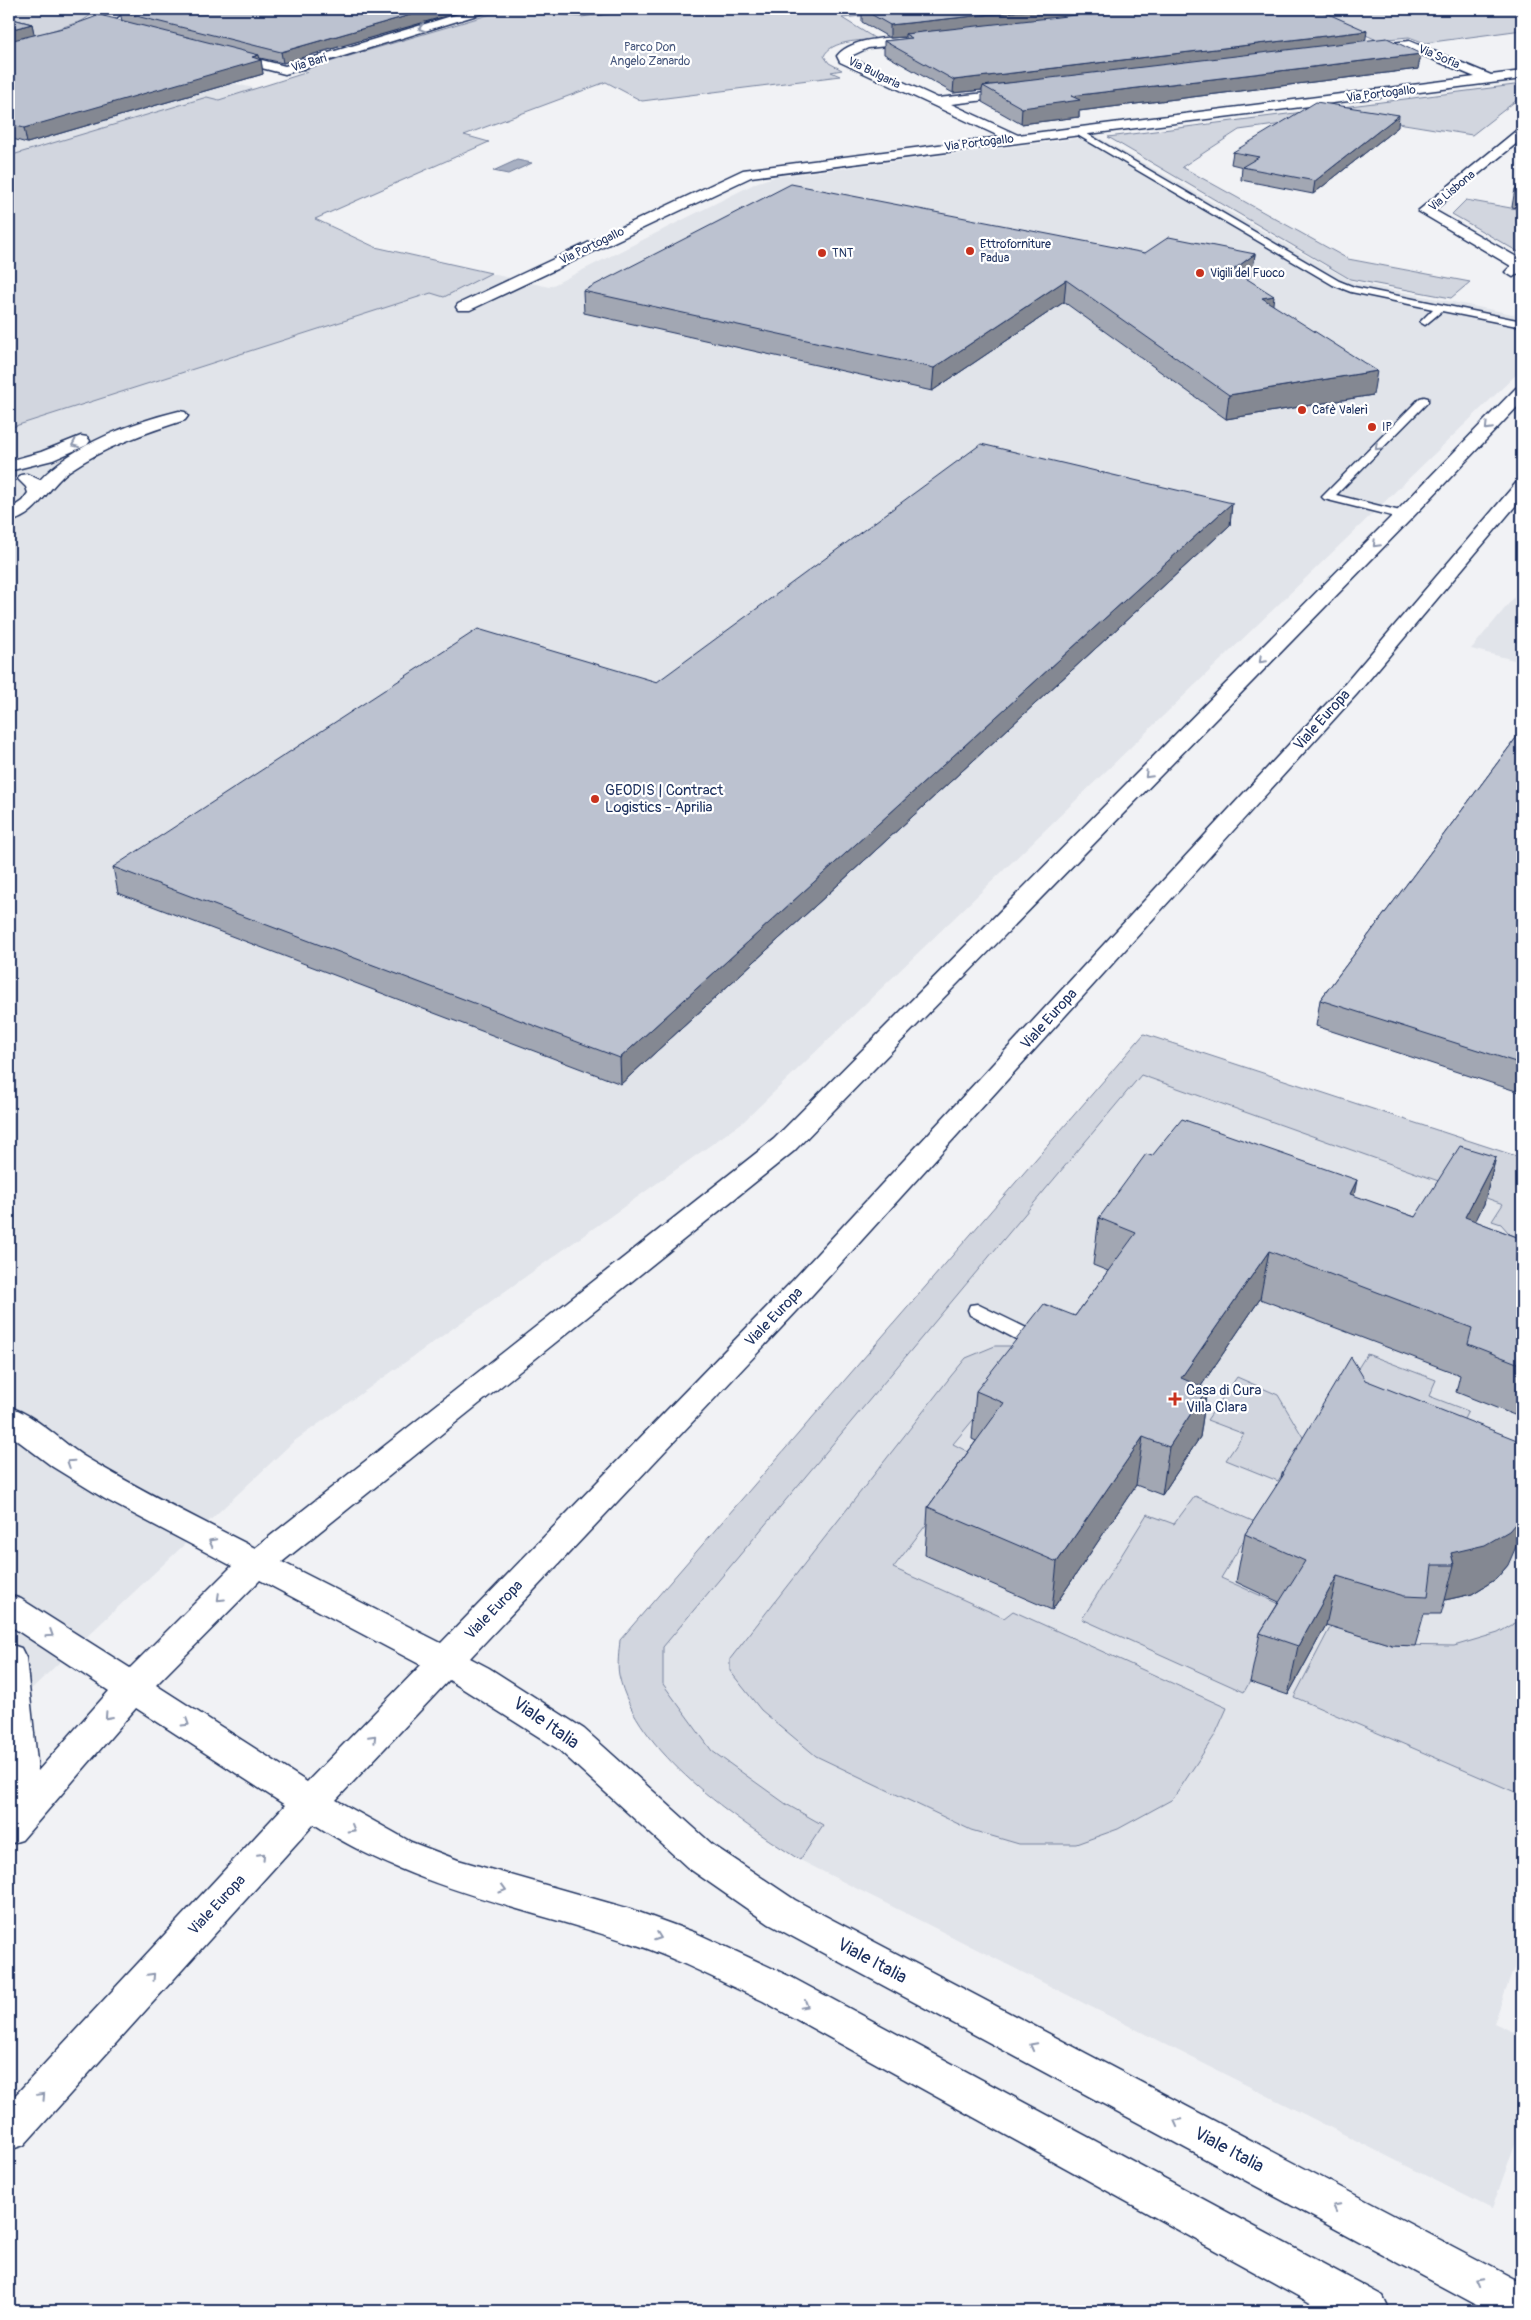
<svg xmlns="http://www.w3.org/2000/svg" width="1531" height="2320" font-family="Pangolin,sans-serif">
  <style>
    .built { fill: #e1e4ea }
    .green { fill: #d2d6df; stroke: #76829e }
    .water { fill: #a8b0c2; stroke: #707c9a }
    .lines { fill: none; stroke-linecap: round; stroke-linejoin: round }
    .service-casing { stroke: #1b2f5e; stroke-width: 3 }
    .minor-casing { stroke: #1b2f5e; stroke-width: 3 }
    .service { fill: #fff; fill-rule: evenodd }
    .minor { fill: #fff; fill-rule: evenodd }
    .wall { fill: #a2a7b3; stroke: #1b2f5e }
    .shaded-wall { fill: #848892; stroke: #1b2f5e }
    .building { fill: #bcc2d0; stroke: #1b2f5e }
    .oneway { stroke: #8d97ae }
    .poi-dot { fill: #c8321e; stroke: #fff; stroke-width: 2 }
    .labels { text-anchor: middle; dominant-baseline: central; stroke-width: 4.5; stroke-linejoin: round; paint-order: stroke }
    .far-park-label { font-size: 12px; fill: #49597e; stroke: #fff }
    .far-street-label { font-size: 12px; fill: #1b2f5e; stroke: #fff }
    .far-poi-label { font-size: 12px; fill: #1b2f5e; stroke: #fff; text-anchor: start }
    .street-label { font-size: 15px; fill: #1b2f5e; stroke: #fff }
    .poi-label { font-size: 15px; fill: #1b2f5e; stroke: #fff; text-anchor: start }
    .near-street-label { font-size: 18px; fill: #1b2f5e; stroke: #fff }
  </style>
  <rect width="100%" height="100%" fill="#f1f2f5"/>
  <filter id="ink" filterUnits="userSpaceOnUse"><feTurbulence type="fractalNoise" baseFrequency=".02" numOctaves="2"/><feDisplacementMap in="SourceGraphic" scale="10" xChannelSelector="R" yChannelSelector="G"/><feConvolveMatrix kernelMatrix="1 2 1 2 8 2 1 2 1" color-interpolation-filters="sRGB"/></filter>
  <g filter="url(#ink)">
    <g class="built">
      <path d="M 57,44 L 216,88 L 232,83 L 489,142 L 315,220 L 375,247 L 549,287 L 758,182 L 774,177 L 1096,136 L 1353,282 L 1522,316 L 1522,369 L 743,1122 L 293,1442 L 9,1710 L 9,56 Z"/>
      <path d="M 1522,588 L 1522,662 L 1471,649 Z"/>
      <path d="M 1144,1034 L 1522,1158 L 1522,1946 L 1494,2023 L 1522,2036 L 1522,2124 L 1492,2209 L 800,1860 L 748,1827 L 706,1792 L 661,1751 L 634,1714 L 619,1674 L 620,1640 Z"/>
    </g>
    <g class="green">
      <path d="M 9,9 L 100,9 L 82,21 L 35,36 L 9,30 Z"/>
      <path d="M 508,9 L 582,17 L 631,9 L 928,9 L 842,18 L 876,39 C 861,41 831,40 824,56 L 829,63 L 842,70 L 831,72 L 840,76 L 642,101 L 606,82 L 464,135 L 489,142 L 315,219 L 375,247 L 491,273 L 444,297 L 431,293 L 9,428 L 9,156 L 207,97 L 219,100 L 308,72 L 302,70 Z"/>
      <path d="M 1297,9 L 1522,9 L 1522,30 L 1425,43 L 1409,37 L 1377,40 L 1336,22 Z"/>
      <path d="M 1522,84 L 1522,96 L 1472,135 L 1349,115 L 1239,130 L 1182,167 L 1348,259 L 1470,282 L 1451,298 L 1350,279 L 1108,137 Z"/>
      <path d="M 1466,200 L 1522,210 L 1522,254 L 1452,214 Z"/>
      <path d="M 1144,1034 L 1522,1158 L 1522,1248 L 1501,1224 L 1492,1221 L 1503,1204 L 1141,1075 L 663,1647 L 663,1684 L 712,1751 L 786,1804 L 823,1825 L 800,1860 C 737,1820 636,1753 619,1675 C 617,1665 619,1651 620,1640 Z"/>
      <path d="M 995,1346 L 1014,1346 L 1032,1349 L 953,1444 L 978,1457 L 893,1568 L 1004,1618 L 1013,1611 L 1227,1708 L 1215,1735 L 1173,1799 L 1118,1829 L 1076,1844 L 1019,1844 L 971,1830 L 816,1756 L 761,1710 L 730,1671 L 730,1659 L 951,1376 L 966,1358 Z"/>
      <path d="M 1367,1354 L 1436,1380 L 1429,1396 L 1468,1411 L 1447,1453 L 1345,1389 Z"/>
      <path d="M 1237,1377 L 1278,1395 L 1304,1439 L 1278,1481 L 1226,1460 L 1244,1434 L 1207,1420 Z"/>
      <path d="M 1195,1496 L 1255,1522 L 1221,1578 L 1291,1609 L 1244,1692 L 1082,1619 L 1147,1514 L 1174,1524 Z"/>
      <path d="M 1522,1619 L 1522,1795 L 1294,1697 L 1331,1626 L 1392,1645 L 1454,1646 L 1498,1633 Z"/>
    </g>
    <path class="water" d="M 517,160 L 532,163 L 508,174 L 493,171 Z"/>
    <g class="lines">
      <defs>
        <g id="service">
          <path d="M 1077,128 L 1339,281 L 1354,287 L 1522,321 L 1522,327 L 1442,311 L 1425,325 L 1420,322 L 1433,309 L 1351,292 L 1333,285 L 1074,133 L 1074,129 Z"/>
          <path d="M 1424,397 L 1428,398 L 1428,402 L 1336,495 L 1408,513 L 1410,515 L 1408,517 L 1404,519 L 1324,499 L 1322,497 L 1324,495 L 1420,398 Z"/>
          <path d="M 977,1304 L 1049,1339 L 1052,1344 L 1049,1349 L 1042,1351 L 1035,1349 L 970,1315 L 968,1310 L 970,1305 Z"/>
        </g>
        <g id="minor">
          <path d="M 115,9 L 128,9 L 106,25 L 9,54 L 9,46 L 98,21 Z"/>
          <path d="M 475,9 L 492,9 L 490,11 L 285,74 L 222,58 L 220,55 L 226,51 L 285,66 Z"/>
          <path d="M 559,9 L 617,9 C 609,16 567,16 559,9 Z"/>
          <path d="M 920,35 L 924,36 L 926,39 L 924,42 L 868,48 L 849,57 L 938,98 L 1024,89 L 1026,92 L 1020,96 L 951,104 L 1018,135 L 1475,77 L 1408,49 L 1366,54 L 1360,50 L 1366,46 L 1409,41 L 1491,75 L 1522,71 L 1522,79 L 751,177 L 470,310 L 458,310 L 456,307 L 458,304 L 743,170 L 1001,137 L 840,62 L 837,56 C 852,36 897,38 920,35 Z"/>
          <path d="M 1522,129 L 1522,139 L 1434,210 L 1522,260 L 1522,271 L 1513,277 L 1505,272 L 1511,266 L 1418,211 L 1517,130 Z"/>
          <path d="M 1522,387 L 1522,402 L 1411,519 L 794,1151 L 282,1562 L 441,1643 L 793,1280 L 1343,686 L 1516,483 L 1522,482 L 1522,498 L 1357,694 L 813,1294 L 470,1658 L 489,1668 L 584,1729 L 713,1845 L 795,1900 L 1522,2283 L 1522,2311 L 1488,2311 L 769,1924 L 687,1867 L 558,1749 L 449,1680 L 336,1800 L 411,1842 L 458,1860 L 630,1909 L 696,1933 L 791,1977 L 1383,2296 L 1390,2311 L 1325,2311 L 763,2001 C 719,1981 675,1957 628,1942 C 520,1907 411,1887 314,1824 L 24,2145 L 9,2150 L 9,2102 L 285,1805 L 136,1708 L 22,1840 L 9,1844 L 9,1644 L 21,1648 L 26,1658 L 38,1771 L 109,1691 L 9,1625 L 9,1595 L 21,1599 L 130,1668 L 232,1566 L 105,1499 L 53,1467 L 9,1434 L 9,1407 C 35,1414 62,1443 85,1457 C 140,1490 198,1519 255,1548 L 774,1139 L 1397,511 L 1516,388 ZM 260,1580 L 421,1665 L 307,1782 L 156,1685 Z"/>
          <path d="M 179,411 L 185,412 L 188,416 L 185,420 C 145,433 104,447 69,471 C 47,487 38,516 9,522 L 9,510 L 22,501 L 28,493 L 26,487 L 18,479 L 21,475 L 27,474 L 40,480 C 72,445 133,422 179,411 Z"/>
          <path d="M 81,436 L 87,437 L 90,441 L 87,445 L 53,460 L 9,471 L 9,461 L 41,452 Z"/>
        </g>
      </defs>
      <use href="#service" class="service-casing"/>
      <use href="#minor" class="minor-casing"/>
      <use href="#service" class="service"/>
      <use href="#minor" class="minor"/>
    </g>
    <g class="wall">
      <path d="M 133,9 L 470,9 L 283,63 L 260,58 L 260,59 L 261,60 L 263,74 L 27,143 L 9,138 L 9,18 L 32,24 L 34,35 L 122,21 L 120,12 Z"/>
      <path d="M 862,9 L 1365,41 L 1418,69 L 1079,111 L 1079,117 L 1021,124 L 982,102 L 982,90 L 953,93 L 884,54 L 884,41 L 905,39 L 905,37 L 890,38 L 862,22 Z"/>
      <path d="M 1398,127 L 1313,194 L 1241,180 L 1242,167 L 1243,167 L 1231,164 L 1233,152 Z"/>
      <path d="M 1522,183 L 1522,209 L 1512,207 L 1515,189 Z"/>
      <path d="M 1145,253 L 1255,254 L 1252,275 L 1247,279 L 1273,305 L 1373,395 L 1226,419 L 1064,302 L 932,391 L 584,313 L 583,291 Z"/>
      <path d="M 1232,503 L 1230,525 L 621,1084 L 118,893 L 113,867 Z"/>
      <path d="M 1522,730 L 1522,1093 L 1316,1026 L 1320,1000 Z"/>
      <path d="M 1152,1156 L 1354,1196 L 1415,1217 L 1496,1157 L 1484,1204 L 1475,1221 L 1522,1239 L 1522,1418 L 1456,1392 L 1460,1375 L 1260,1299 L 1201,1386 L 1207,1389 L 1200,1437 L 1162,1495 L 1136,1485 L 1052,1610 L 925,1555 L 928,1507 L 976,1441 L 972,1439 L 976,1391 L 1075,1316 L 1108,1271 L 1093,1265 L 1099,1218 Z"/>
      <path d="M 1365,1380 L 1508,1565 L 1496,1579 L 1472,1594 L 1445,1600 L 1441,1614 L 1424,1614 L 1415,1646 L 1392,1645 L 1326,1625 L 1288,1695 L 1250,1682 L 1260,1633 L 1279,1602 L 1236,1582 L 1245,1534 L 1281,1480 L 1282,1473 Z"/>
    </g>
    <g class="shaded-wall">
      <path d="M 431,9 L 470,9 L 283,63 L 281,52 Z"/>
      <path d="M 1040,9 L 1153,9 L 905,34 L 905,37 L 890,38 L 890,25 Z"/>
      <path d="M 32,24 L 35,38 L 9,45 L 9,30 Z"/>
      <path d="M 1367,31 L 1365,44 L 983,86 L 982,90 L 953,93 L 954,80 Z"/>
      <path d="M 1421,54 L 1418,69 L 1079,111 L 1079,117 L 1021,124 L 1022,108 L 1071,96 Z"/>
      <path d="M 259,55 L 260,60 L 261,60 L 263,74 L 27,143 L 24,128 Z"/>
      <path d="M 1399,115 L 1398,127 L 1313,194 L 1315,181 Z"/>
      <path d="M 1255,254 L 1252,275 L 1230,292 L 1233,270 Z"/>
      <path d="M 1066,280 L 1064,302 L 932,391 L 934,368 Z"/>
      <path d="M 1274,296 L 1271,319 L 1262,298 Z"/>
      <path d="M 1377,371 L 1373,395 L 1226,419 L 1229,395 Z"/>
      <path d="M 1232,503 L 1230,525 L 621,1084 L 620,1058 Z"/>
      <path d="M 1496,1157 L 1484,1204 L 1454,1265 L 1465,1217 Z"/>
      <path d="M 1357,1180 L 1348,1227 L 1350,1194 Z"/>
      <path d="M 1269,1251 L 1260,1299 L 1174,1426 L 1181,1378 Z"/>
      <path d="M 1207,1389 L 1200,1437 L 1162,1495 L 1169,1447 Z"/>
      <path d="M 1143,1437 L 1136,1485 L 1052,1610 L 1057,1562 Z"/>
      <path d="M 1522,1516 L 1522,1533 L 1508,1565 L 1496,1579 L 1472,1594 L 1445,1600 L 1454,1565 L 1451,1553 Z"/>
      <path d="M 1337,1576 L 1326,1625 L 1288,1695 L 1298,1646 Z"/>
    </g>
    <g class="building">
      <path d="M 133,9 L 431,9 L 281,52 L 120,12 Z"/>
      <path d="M 862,9 L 1040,9 L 890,25 Z"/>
      <path d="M 1130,9 L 1317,9 L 1367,31 L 954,80 L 884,41 L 912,38 L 905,34 Z"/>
      <path d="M 100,15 L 259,55 L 252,57 L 261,60 L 24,128 L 9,124 L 9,41 L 67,27 Z"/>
      <path d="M 9,18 L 32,24 L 9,30 Z"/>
      <path d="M 1387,38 L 1421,54 L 1071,96 L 1080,100 L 1022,108 L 983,86 Z"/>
      <path d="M 1316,102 L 1399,115 L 1315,181 L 1242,167 L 1259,157 L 1233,152 Z"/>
      <path d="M 1522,183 L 1522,190 L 1515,189 Z"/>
      <path d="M 791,184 L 1145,253 L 1169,237 L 1255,254 L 1233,270 L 1274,296 L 1262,298 L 1377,371 L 1229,395 L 1066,280 L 934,368 L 583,291 Z"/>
      <path d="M 981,444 L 1232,503 L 620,1058 L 113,867 L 478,629 L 657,682 Z"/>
      <path d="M 1522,730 L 1522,1064 L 1320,1000 Z"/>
      <path d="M 1182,1119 L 1357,1180 L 1350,1194 L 1415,1217 L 1460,1146 L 1496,1157 L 1465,1217 L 1522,1239 L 1522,1365 L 1468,1344 L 1472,1328 L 1269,1251 L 1181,1378 L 1207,1389 L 1169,1447 L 1143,1437 L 1057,1562 L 928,1507 L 1004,1403 L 976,1391 L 1044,1304 L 1075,1316 L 1136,1233 L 1099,1218 L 1146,1154 L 1152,1156 Z"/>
      <path d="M 1351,1357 L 1365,1380 L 1522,1442 L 1522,1516 L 1509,1531 L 1485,1545 L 1451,1553 L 1454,1565 L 1432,1565 L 1428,1597 L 1404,1596 L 1337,1576 L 1298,1646 L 1260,1633 L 1305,1561 L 1245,1534 L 1284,1474 L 1282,1473 Z"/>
    </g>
    <defs><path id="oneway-chevron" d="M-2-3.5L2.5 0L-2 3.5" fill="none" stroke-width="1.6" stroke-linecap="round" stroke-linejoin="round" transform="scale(1.25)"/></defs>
    <g class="oneway">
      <use href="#oneway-chevron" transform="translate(422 28) rotate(163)"/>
      <use href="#oneway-chevron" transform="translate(1488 427) rotate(134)"/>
      <use href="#oneway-chevron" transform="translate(75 444) rotate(157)"/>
      <use href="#oneway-chevron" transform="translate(1378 447) rotate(135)"/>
      <use href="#oneway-chevron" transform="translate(1376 544) rotate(135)"/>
      <use href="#oneway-chevron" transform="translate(1262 660) rotate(135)"/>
      <use href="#oneway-chevron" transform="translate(1148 775) rotate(135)"/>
      <use href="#oneway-chevron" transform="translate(70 1463) rotate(-147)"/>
      <use href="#oneway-chevron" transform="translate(212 1542) rotate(-153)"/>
      <use href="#oneway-chevron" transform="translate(220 1598) rotate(136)"/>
      <use href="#oneway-chevron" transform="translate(50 1634) rotate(33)"/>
      <use href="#oneway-chevron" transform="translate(108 1716) rotate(132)"/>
      <use href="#oneway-chevron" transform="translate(186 1723) rotate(32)"/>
      <use href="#oneway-chevron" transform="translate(373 1738) rotate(-46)"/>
      <use href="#oneway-chevron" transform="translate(352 1829) rotate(30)"/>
      <use href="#oneway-chevron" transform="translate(262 1856) rotate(-47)"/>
      <use href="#oneway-chevron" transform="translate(503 1889) rotate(16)"/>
      <use href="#oneway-chevron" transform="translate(658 1937) rotate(20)"/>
      <use href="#oneway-chevron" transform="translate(152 1976) rotate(-47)"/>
      <use href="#oneway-chevron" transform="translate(805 2005) rotate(29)"/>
      <use href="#oneway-chevron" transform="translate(1033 2046) rotate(-152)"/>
      <use href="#oneway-chevron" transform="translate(42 2096) rotate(-47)"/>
      <use href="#oneway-chevron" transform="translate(1177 2122) rotate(-152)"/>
      <use href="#oneway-chevron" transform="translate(1336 2207) rotate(-152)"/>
      <use href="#oneway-chevron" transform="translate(1479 2283) rotate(-152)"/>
    </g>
  </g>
  <g class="poi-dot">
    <circle cx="970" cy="251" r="5"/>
    <circle cx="822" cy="253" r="5"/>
    <circle cx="1200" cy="273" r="5"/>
    <circle cx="1302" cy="410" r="5"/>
    <circle cx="1372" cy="427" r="5"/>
    <circle cx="595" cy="799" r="5"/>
    <path d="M1172.5 1391.5h5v5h5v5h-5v5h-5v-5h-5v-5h5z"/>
  </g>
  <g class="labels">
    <g class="far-park-label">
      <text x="650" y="47">Parco Don<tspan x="650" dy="14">Angelo Zanardo</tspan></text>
    </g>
    <g class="far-street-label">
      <text transform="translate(1439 57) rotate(23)">Via Sofia</text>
      <text transform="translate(309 63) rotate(-17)">Via Bari</text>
      <text transform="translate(874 73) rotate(26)">Via Bulgaria</text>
      <text transform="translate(1381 94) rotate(-7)">Via Portogallo</text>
      <text transform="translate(979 143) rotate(-7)">Via Portogallo</text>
      <text transform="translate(1452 191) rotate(-40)">Via Lisbona</text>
      <text transform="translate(592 246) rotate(-26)">Via Portogallo</text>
    </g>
    <g class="far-poi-label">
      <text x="980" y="244">Ettroforniture<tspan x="980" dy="14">Padua</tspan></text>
      <text x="832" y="253">TNT</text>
      <text x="1210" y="273">Vigili del Fuoco</text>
      <text x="1312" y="410">Cafè Valerì</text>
      <text x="1382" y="427">IP</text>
    </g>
    <g class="street-label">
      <text transform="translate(1322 720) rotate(-48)">Viale Europa</text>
      <text transform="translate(1049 1019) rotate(-48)">Viale Europa</text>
      <text transform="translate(774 1317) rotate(-46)">Viale Europa</text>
      <text transform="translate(494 1610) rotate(-46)">Viale Europa</text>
      <text transform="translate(217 1905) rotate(-47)">Viale Europa</text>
    </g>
    <g class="poi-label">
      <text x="605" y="790">GEODIS | Contract<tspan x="605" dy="17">Logistics - Aprilia</tspan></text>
      <text x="1186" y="1390">Casa di Cura<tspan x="1186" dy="17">Villa Clara</tspan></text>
    </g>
    <g class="near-street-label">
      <text transform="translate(546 1723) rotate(35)">Viale Italia</text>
      <text transform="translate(872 1961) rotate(28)">Viale Italia</text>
      <text transform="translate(1229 2150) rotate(28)">Viale Italia</text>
    </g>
  </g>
  <rect width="1531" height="2320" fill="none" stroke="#fff" stroke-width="30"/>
  <rect x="15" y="15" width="1501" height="2290" fill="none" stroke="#1b2f5e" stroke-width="2" filter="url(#ink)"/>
</svg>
